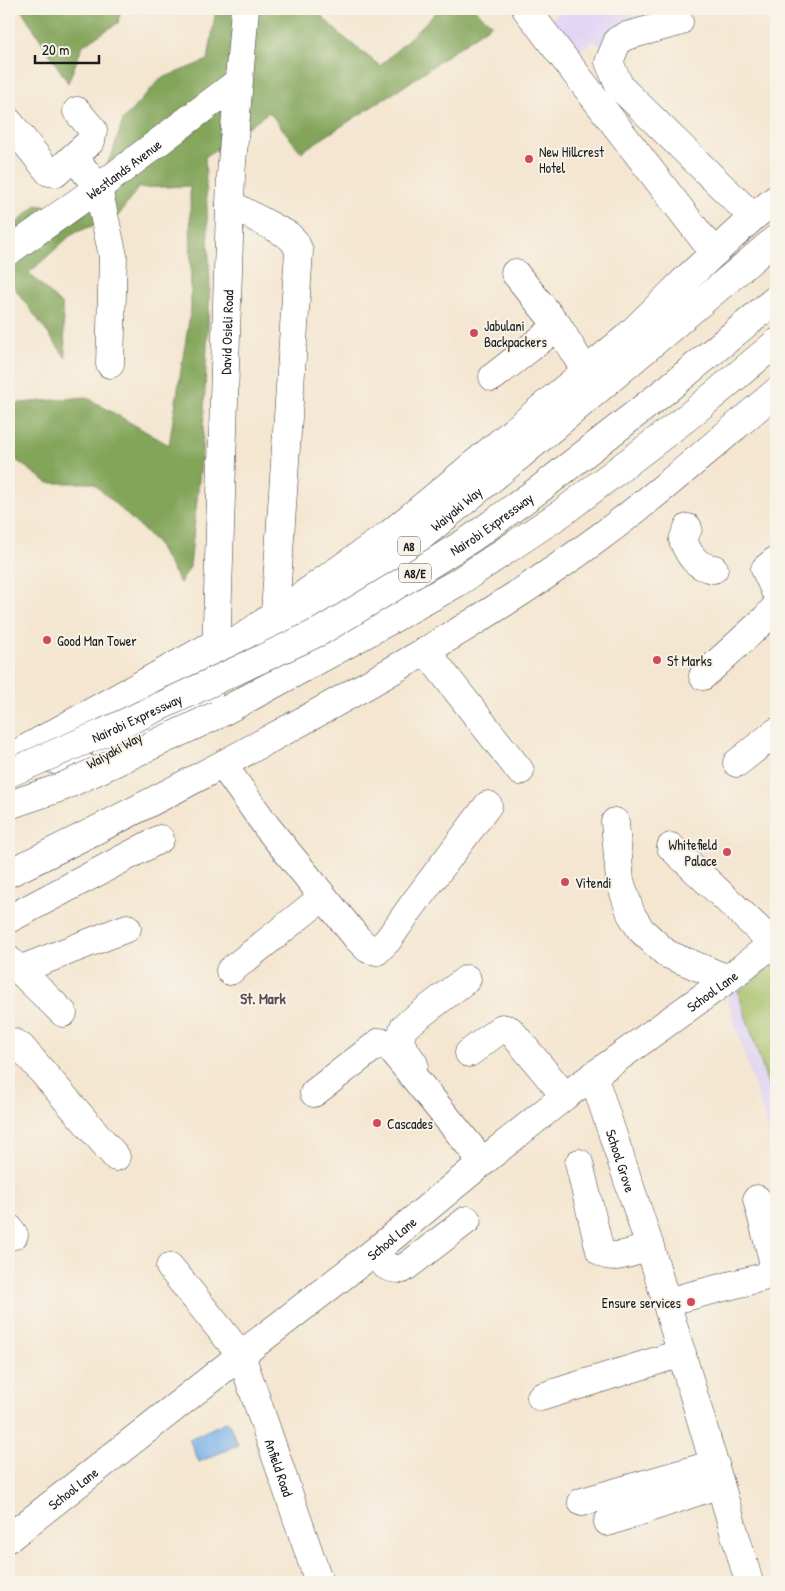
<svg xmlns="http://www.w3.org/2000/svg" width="785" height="1591" font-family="'Patrick Hand',sans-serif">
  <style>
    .built { fill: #e1d4f4 }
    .green { fill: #a3be64; stroke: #606d40 }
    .forest { fill: #82a55a; stroke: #4f603b }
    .water { fill: #7ab1e9; stroke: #4b6682 }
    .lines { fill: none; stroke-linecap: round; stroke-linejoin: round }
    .minor-casing { stroke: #3c3a37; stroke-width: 29 }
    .highway-casing { stroke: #3c3a37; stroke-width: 29 }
    .minor { stroke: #fff; stroke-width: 28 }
    .highway { stroke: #fff; stroke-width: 28 }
    .highway-bridge-casing { stroke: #3c3a37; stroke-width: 29; stroke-linecap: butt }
    .highway-bridge { stroke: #fff; stroke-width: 28 }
    .poi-dot { fill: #d1495b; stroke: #f7f3e8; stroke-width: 2 }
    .labels { text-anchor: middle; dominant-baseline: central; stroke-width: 4; stroke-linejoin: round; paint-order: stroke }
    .shield { fill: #f7f3e8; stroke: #5e5c59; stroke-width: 1 }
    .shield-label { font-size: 12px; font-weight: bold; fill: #1c1c1c }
    .poi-label { font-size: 14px; fill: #1c1c1c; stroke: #f7f3e8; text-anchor: start }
    .street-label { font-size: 14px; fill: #1c1c1c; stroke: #f7f3e8 }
    .neighbourhood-label { font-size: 15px; font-weight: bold; fill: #5b4c58; stroke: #f7f3e8 }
  </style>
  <rect width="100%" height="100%" fill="#f7f3e8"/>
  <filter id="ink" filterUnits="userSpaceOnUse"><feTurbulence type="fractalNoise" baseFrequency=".02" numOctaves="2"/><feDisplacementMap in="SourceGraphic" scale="10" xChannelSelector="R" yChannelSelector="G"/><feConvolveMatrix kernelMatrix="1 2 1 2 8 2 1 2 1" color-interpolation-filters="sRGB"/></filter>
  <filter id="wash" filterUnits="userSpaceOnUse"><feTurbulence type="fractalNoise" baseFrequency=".0096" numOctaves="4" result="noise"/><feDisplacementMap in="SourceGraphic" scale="20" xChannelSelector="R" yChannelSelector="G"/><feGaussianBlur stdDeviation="1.12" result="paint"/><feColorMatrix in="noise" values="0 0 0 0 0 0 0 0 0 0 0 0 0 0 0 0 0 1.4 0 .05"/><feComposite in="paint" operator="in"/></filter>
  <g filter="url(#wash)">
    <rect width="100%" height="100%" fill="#f4e6d0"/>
    <g class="built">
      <path d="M 565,9 L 633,9 L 631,11 L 634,19 L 600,46 L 593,41 L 576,54 L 549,21 Z"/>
      <path d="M 776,954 L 776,1156 L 725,991 Z"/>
    </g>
    <path class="green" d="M 776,962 L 776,1109 L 738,992 Z"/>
    <g class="forest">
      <path d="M 21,9 L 121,9 L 118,23 L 83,45 L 68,83 Z"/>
      <path d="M 216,9 L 315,9 L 341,35 L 380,66 L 440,9 L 474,9 L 492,24 L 406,85 L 301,152 L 269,112 L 205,157 L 210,285 L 202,452 L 190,567 L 180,583 L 155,541 L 93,483 L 48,483 L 9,455 L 9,404 L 86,397 L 169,445 L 191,308 L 190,186 L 138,188 L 119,215 L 72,234 L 29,273 L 62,305 L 66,358 L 11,283 L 9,284 L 9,230 L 36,205 L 83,211 L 113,152 L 123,120 L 160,79 L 208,60 Z"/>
    </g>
    <path class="water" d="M 228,1421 L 238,1445 L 199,1462 L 189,1439 Z"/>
  </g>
  <g filter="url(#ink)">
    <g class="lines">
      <defs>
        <g id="minor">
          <path d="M 526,9 L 714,253"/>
          <path d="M 679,22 L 626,36 L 618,40 L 609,62 L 620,87 L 753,217"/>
          <path d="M 9,122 L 49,172 L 56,173 L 91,141 L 93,130 L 77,111"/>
          <path d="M 74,157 L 98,188 L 113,256 L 110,364"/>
          <path d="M 230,204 L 288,235 L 295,242 L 299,251 L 275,613"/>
          <path id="s1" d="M 9,251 L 98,188 L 238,82"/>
          <path d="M 515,273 L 558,326 L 586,372"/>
          <path d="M 493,377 L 558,326"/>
          <path d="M 688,528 L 683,540 C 689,555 696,567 714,569"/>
          <path d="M 776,560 L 765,569 L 776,593"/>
          <path d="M 426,651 L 520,771"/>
          <path id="s2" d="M 216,656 L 231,175 L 245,9"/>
          <path d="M 703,676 L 765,619 L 776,607"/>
          <path d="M 20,752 L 216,643"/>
          <path d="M 31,754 L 84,767"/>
          <path d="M 737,763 L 776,732"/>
          <path d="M 223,765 L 267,827 L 357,938 L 368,949 L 377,951 L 388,940 L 412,906 L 488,805"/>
          <path d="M 615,822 L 620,881 L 631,914 L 641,930 L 667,954 L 728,979"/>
          <path d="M 671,847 L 773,943"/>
          <path d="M 9,919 L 160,839"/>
          <path d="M 9,960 L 63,1013"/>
          <path d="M 19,970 L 127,928"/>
          <path d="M 230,971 L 323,897"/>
          <path d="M 9,1042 L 12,1042 L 21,1047 L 116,1157"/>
          <path d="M 469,1053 L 502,1028 L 510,1030 L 565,1096"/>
          <path d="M 414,1064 L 399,1042 L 404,1027 L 467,979"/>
          <path id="s3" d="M 593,1075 L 650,1247 L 749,1582"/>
          <path d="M 314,1093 L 380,1042 L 386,1043 L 483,1162"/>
          <path d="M 579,1163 L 600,1251 C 612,1263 636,1250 650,1247"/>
          <path d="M 9,1228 L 14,1235"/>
          <path d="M 373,1253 C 382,1264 388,1270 403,1269 L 467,1220"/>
          <path id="s4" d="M 170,1267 L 241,1355 L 319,1582"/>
          <path d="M 666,1302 L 767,1276 L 774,1264 L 757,1199"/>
          <path d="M 541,1397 L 682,1353"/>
          <path d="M 582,1502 L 715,1464"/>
          <path d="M 608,1522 L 720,1484"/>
          <path id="s5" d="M 9,1538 L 241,1355 L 373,1253 L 490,1156 L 565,1096 L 728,979 L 776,941"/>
        </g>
        <g id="highway">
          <path id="s6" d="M 270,647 L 394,559 L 523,453 L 776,239"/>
          <path d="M 177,705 L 182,688 L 216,656 L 391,533 L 627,337 L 684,281 L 753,217 L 776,199"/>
          <path d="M 217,715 L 333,652 L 457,583 L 563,512 L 690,415 L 776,343"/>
          <path d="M 107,754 L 173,717 L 209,691"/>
          <path d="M 9,873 C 113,823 216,769 317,713 C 414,659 511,603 600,537 C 661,492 718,441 776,392"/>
        </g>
      </defs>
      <use href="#minor" class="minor-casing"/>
      <use href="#highway" class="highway-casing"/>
      <use href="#minor" class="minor"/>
      <use href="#highway" class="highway"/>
      <defs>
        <g id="highway-bridge">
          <path id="s7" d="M 9,773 L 103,733 L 321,631 L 402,582 L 472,538 L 541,488 L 670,387 L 776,299"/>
          <path d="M 9,805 L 62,787 L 217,715"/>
        </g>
      </defs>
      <use href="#highway-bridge" class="highway-bridge-casing"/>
      <use href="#highway-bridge" class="highway-bridge"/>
    </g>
  </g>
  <g class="poi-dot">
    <circle cx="529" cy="159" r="5"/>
    <circle cx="474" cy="333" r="5"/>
    <circle cx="47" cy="640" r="5"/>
    <circle cx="657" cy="660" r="5"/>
    <circle cx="727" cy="852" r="5"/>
    <circle cx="565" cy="882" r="5"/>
    <circle cx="377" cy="1123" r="5"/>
    <circle cx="691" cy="1302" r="5"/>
  </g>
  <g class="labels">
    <g class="shield">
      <rect x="398" y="536.5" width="22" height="19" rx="4"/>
      <rect x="399" y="563.5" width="32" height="19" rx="4"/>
    </g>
    <g class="shield-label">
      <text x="409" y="546">A8</text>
      <text x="415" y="573">A8/E</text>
    </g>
    <g class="poi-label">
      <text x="539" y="151">New Hillcrest<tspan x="539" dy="16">Hotel</tspan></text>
      <text x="484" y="325">Jabulani<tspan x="484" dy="16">Backpackers</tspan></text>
      <text x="57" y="640">Good Man Tower</text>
      <text x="667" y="660">St Marks</text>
      <text x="717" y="844" text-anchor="end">Whitefield<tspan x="717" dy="16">Palace</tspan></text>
      <text x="575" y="882">Vitendi</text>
      <text x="387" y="1123">Cascades</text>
      <text x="681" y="1302" text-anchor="end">Ensure services</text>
    </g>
    <g class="street-label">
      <text stroke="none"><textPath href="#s1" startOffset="141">Westlands Avenue</textPath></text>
      <text stroke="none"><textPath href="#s2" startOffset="324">David Osieli Road</textPath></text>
      <text stroke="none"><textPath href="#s6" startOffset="232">Waiyaki Way</textPath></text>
      <text stroke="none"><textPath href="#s7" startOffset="544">Nairobi Expressway</textPath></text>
      <text stroke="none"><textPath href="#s7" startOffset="139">Nairobi Expressway</textPath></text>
      <text transform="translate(114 750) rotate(-29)">Waiyaki Way</text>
      <text stroke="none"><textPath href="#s5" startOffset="891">School Lane</textPath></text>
      <text stroke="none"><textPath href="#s3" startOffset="90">School Grove</textPath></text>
      <text stroke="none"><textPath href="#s5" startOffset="486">School Lane</textPath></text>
      <text stroke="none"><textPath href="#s4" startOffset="232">Anfield Road</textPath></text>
      <text stroke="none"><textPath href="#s5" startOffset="81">School Lane</textPath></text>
    </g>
    <g class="neighbourhood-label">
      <text x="263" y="998">St. Mark</text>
    </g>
  </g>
  <rect width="785" height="1591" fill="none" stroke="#f7f3e8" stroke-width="30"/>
  <path d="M35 55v8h64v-8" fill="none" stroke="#1c1c1c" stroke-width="2.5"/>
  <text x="42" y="55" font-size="15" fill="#1c1c1c" stroke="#f7f3e8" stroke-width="4" paint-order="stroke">20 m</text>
</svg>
